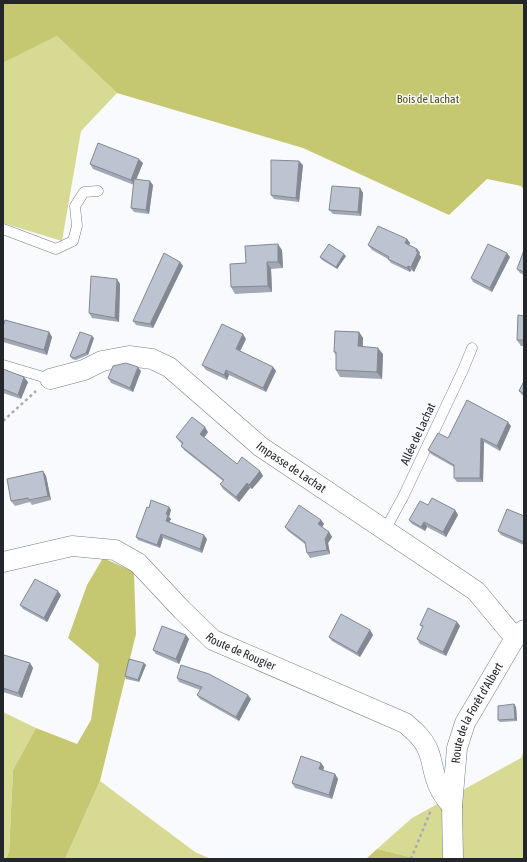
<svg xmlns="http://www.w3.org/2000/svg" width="527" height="862" font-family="'Asap Condensed',sans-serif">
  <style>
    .green { fill: #d6da92 }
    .forest { fill: #c5c871 }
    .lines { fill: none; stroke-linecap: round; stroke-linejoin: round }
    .service-casing { stroke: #777e8a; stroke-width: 11 }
    .minor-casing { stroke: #777e8a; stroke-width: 21 }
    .path { stroke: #aaacb0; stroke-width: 2.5; stroke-dasharray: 3 3; stroke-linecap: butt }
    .service { stroke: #fff; stroke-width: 10 }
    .minor { stroke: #fff; stroke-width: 20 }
    .wall { fill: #a2a8b4 }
    .shaded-wall { fill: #848892 }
    .building { fill: #bcc3d1; stroke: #848892 }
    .labels { text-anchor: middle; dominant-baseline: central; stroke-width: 3; stroke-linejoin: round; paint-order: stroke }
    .park-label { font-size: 12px; fill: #4f500d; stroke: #f9fafd }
    .street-label { font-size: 12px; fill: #23262b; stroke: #f9fafd }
  </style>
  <rect width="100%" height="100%" fill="#f9fafd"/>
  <g class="green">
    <path d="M 57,36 L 117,93 L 81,131 L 62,241 L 3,223 L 3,63 Z"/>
    <path d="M 3,712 L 36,728 L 13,770 L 9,852 L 6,859 L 3,859 Z"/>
    <path d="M 524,751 L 524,859 L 418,859 L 377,849 L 412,818 L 521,758 Z"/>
    <path d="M 100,781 L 195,852 L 211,859 L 65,859 Z"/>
  </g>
  <g class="forest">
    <path d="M 3,3 L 524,3 L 524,190 L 521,186 L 487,179 L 449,215 L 303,148 L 117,93 L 57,36 L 3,63 Z"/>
    <path d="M 103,558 L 134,572 L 136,634 L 100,781 L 65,859 L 6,859 L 9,852 L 13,770 L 36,728 L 77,744 L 91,720 L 99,664 L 68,638 L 87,585 Z"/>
    <path d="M 377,849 L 418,859 L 366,859 Z"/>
  </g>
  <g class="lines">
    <defs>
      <g id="service">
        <path d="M 3,229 L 56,249 L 73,241 L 77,226 L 75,206 L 84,192 L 98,191"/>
        <path d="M 3,365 L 50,379"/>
        <path d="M 385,530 L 403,497 L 463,370 L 472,348"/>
      </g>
      <g id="minor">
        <path id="s1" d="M 50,379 L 84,370 L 102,361 L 129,356 L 152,359 L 169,367 L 261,447 L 476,591 L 515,638"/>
        <path id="s2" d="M 3,562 L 72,546 L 115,550 L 138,563 L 182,610 L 213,640 L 405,723 C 413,730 421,736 426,746 C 432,756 432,768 436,779 C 439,790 445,798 452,806"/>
        <path id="s3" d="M 453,859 L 452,806 L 457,748 L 465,723 L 515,638 L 524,630"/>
      </g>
    </defs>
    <use href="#service" class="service-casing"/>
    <use href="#minor" class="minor-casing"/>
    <g class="path">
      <path d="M 3,421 L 36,391"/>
      <path d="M 411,859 L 431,810"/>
    </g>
    <use href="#service" class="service"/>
    <use href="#minor" class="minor"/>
  </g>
  <g class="wall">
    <path d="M 143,163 L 136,179 L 153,185 L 149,214 L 134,212 L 131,208 L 134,185 L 93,169 L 90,164 Z"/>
    <path d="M 303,165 L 299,202 L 274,199 L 271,195 Z"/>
    <path d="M 360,188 L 363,193 L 361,216 L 333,214 L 329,210 Z"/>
    <path d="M 407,239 L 410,243 L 409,245 L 417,249 L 420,253 L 419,254 L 421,257 L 414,272 L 411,270 L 410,272 L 391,263 L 388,259 L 372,250 L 368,245 Z"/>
    <path d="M 282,250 L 283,268 L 271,269 L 272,292 L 235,294 L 231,287 L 246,263 Z"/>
    <path d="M 524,250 L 524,275 L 520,273 L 517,269 Z"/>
    <path d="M 346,256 L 337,269 L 322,260 L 320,257 Z"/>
    <path d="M 510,257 L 492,292 L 473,282 L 471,278 Z"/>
    <path d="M 180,262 L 183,266 L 153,328 L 136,325 L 133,321 Z"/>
    <path d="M 117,279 L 120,284 L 119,322 L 92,318 L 89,313 Z"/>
    <path d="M 524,316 L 524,346 L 521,346 L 517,340 Z"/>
    <path d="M 3,327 L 49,332 L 52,337 L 47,355 L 3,342 Z"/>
    <path d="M 359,332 L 363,338 L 363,347 L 383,354 L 382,379 L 340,377 L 336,370 L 336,355 L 334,352 Z"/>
    <path d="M 94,338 L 88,355 L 76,360 L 72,359 L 70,356 Z"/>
    <path d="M 246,339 L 240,351 L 273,367 L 276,371 L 266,392 L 229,375 L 227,380 L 206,370 L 202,365 Z"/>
    <path d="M 3,369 L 28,382 L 21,399 L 3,393 Z"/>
    <path d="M 141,371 L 133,392 L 111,383 L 108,378 Z"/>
    <path d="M 524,381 L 524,396 L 522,395 L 519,391 Z"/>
    <path d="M 511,426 L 500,451 L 484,442 L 483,482 L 457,482 L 454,478 L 454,467 L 431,454 L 428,450 L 448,438 Z"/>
    <path d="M 208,432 L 204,438 L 237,464 L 260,471 L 263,476 L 252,489 L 250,488 L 239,502 L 223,489 L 220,484 L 223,481 L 184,450 L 181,446 L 182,444 L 179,441 L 176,437 Z"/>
    <path d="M 43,471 L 46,476 L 51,500 L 32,505 L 30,502 L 15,506 L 11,501 Z"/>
    <path d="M 428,505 L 455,510 L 458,515 L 446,537 L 427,527 L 425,531 L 412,524 L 409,520 Z"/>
    <path d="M 171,510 L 169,517 L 171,519 L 169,522 L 207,539 L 202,553 L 163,538 L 160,548 L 138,540 L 136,537 Z"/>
    <path d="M 524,516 L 524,545 L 501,535 L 498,531 Z"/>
    <path d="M 321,520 L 324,524 L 322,527 L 329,532 L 332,537 L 328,543 L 330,554 L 310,558 L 307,553 L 305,544 L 288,531 L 285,527 Z"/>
    <path d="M 61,595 L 47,622 L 23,609 L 20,605 Z"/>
    <path d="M 457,622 L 460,626 L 446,656 L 420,644 L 417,639 L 423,628 L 420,625 Z"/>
    <path d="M 370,630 L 373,635 L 360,657 L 332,641 L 329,637 Z"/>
    <path d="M 186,635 L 189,639 L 179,664 L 156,654 L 153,650 Z"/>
    <path d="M 3,657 L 30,663 L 33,668 L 22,698 L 3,692 Z"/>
    <path d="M 146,665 L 139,682 L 126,679 L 125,676 Z"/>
    <path d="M 209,674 L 251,699 L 239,721 L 200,699 L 197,695 L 200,690 L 179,682 L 177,678 Z"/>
    <path d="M 514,704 L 516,707 L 517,721 L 500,722 L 498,720 Z"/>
    <path d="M 324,767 L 323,771 L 335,774 L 338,779 L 332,799 L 295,788 L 292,783 Z"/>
  </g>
  <g class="shaded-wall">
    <path d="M 139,159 L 143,163 L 134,185 L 131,180 Z"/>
    <path d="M 299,161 L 303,165 L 299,202 L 296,198 Z"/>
    <path d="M 150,181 L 153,185 L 149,214 L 146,210 Z"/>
    <path d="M 360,188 L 363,193 L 361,216 L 358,212 Z"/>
    <path d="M 407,239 L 410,243 L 408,247 L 405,243 Z"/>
    <path d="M 278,244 L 282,250 L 283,268 L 278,262 Z"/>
    <path d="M 417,249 L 420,253 L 419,254 L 421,257 L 414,272 L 411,267 Z"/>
    <path d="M 507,253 L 510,257 L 492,292 L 490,288 Z"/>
    <path d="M 344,254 L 346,256 L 337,269 L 336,267 Z"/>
    <path d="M 180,262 L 183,266 L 153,328 L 150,324 Z"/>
    <path d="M 267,262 L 271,269 L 272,292 L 268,286 Z"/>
    <path d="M 408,266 L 411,270 L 410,272 L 407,268 Z"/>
    <path d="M 117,279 L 120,284 L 119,322 L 115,318 Z"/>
    <path d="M 49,332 L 52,337 L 47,355 L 44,350 Z"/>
    <path d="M 359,332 L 363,338 L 362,353 L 358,346 Z"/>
    <path d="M 243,334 L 246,339 L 239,353 L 236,349 Z"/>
    <path d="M 92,336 L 94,338 L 88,355 L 86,353 Z"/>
    <path d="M 378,348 L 383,354 L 382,379 L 377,372 Z"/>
    <path d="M 138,367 L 141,371 L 133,392 L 130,388 Z"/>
    <path d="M 273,367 L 276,371 L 266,392 L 263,388 Z"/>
    <path d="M 226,370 L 229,375 L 227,380 L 224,375 Z"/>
    <path d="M 24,377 L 28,382 L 21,399 L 18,395 Z"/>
    <path d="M 508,422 L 511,426 L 500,451 L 497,446 Z"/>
    <path d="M 205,427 L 208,432 L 203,439 L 200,434 Z"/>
    <path d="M 481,438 L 484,442 L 483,482 L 480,478 Z"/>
    <path d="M 43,471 L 46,476 L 51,500 L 48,496 Z"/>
    <path d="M 260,471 L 263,476 L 252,489 L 249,485 Z"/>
    <path d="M 247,483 L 250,488 L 239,502 L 236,497 Z"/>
    <path d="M 169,507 L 171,510 L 169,517 L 171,519 L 168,524 L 166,521 L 166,514 Z"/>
    <path d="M 455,510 L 458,515 L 446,537 L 443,532 Z"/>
    <path d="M 321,520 L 324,524 L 321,528 L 318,524 Z"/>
    <path d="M 424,522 L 427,527 L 425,531 L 421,527 Z"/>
    <path d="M 329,532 L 332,537 L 328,543 L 330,554 L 327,550 L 325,539 Z"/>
    <path d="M 161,534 L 163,538 L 160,548 L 157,545 Z"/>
    <path d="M 204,535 L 207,539 L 202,553 L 200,549 Z"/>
    <path d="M 58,591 L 61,595 L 47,622 L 44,618 Z"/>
    <path d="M 457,622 L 460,626 L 446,656 L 443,652 Z"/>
    <path d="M 370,630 L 373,635 L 360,657 L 357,653 Z"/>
    <path d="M 186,635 L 189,639 L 179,664 L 176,659 Z"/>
    <path d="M 30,663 L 33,668 L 22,698 L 18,693 Z"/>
    <path d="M 144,663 L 146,665 L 139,682 L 138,680 Z"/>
    <path d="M 248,695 L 251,699 L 239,721 L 236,717 Z"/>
    <path d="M 514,704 L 516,707 L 517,721 L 515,719 Z"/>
    <path d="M 321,763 L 324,767 L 322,774 L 319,769 Z"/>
    <path d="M 335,774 L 338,779 L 332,799 L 329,795 Z"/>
  </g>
  <g class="building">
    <path d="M 98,143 L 139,159 L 131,180 L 90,164 Z"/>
    <path d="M 271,160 L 299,161 L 296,198 L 271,195 Z"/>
    <path d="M 134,179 L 150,181 L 146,210 L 131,208 Z"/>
    <path d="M 332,186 L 360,188 L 358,212 L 329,210 Z"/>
    <path d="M 378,226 L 407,239 L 405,243 L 417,249 L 416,251 L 418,252 L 411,267 L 408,266 L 407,268 L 388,259 L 389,257 L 368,245 Z"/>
    <path d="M 278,244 L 278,262 L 267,262 L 268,286 L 231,287 L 230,264 L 246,263 L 245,246 Z"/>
    <path d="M 329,244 L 344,254 L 336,267 L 320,257 Z"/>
    <path d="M 488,244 L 507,253 L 490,288 L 471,278 Z"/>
    <path d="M 524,250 L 524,272 L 517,269 Z"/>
    <path d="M 164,253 L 180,262 L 150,324 L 133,321 Z"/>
    <path d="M 91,276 L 117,279 L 115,318 L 89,313 Z"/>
    <path d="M 518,315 L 524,316 L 524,340 L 517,340 Z"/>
    <path d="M 5,320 L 49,332 L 44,350 L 3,338 L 3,327 Z"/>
    <path d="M 222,324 L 243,334 L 236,349 L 273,367 L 263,388 L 226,370 L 224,375 L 202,365 Z"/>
    <path d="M 335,331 L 359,332 L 358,346 L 378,348 L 377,372 L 336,370 L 336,352 L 334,352 Z"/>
    <path d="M 80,332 L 92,336 L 86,353 L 74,358 L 70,356 Z"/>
    <path d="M 126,363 L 138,367 L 130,388 L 108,378 L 113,366 Z"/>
    <path d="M 3,369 L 24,377 L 18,395 L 3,389 Z"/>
    <path d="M 524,381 L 524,393 L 519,391 Z"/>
    <path d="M 467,400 L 508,422 L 497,446 L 481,438 L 480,478 L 454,478 L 454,465 L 428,450 L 438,433 L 448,438 Z"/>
    <path d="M 192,417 L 205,427 L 200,434 L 237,464 L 242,457 L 260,471 L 249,485 L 247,483 L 236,497 L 220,484 L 224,480 L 181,446 L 183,443 L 176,437 Z"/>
    <path d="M 43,471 L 48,496 L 29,500 L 28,498 L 11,501 L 7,479 Z"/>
    <path d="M 432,498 L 455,510 L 443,532 L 424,522 L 421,527 L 409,520 L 420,501 L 428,505 Z"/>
    <path d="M 151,500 L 169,507 L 166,514 L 168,515 L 166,521 L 204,535 L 200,549 L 161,534 L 157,545 L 136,537 L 147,507 L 149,508 Z"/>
    <path d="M 299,505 L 321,520 L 318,524 L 329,532 L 325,539 L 327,550 L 307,553 L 305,542 L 285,527 Z"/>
    <path d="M 507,509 L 524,516 L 524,542 L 498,531 Z"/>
    <path d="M 35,579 L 58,591 L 44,618 L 20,605 Z"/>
    <path d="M 428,608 L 457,622 L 443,652 L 417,639 L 423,626 L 420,625 Z"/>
    <path d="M 341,614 L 370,630 L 357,653 L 329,637 Z"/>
    <path d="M 162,626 L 186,635 L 176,659 L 153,650 Z"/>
    <path d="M 4,655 L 30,663 L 18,693 L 3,688 L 3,657 Z"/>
    <path d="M 129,659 L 144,663 L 138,680 L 125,676 Z"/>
    <path d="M 181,665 L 209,674 L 248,695 L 236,717 L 197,695 L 202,687 L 177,678 Z"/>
    <path d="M 514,704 L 515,719 L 498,720 L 498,706 Z"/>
    <path d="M 301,756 L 321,763 L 319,769 L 335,774 L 329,795 L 292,783 Z"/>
  </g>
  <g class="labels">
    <g class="park-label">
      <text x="428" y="99">Bois de Lachat</text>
    </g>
    <g class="street-label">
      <text transform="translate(418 434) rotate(-65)">Allée de Lachat</text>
      <text stroke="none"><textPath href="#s1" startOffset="283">Impasse de Lachat</textPath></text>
      <text stroke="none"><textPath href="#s2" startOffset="278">Route de Rougier</textPath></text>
      <text stroke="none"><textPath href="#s3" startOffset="151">Route de la Forêt d'Albert</textPath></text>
    </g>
  </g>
  <rect width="527" height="862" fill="none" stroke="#23262b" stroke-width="8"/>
</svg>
